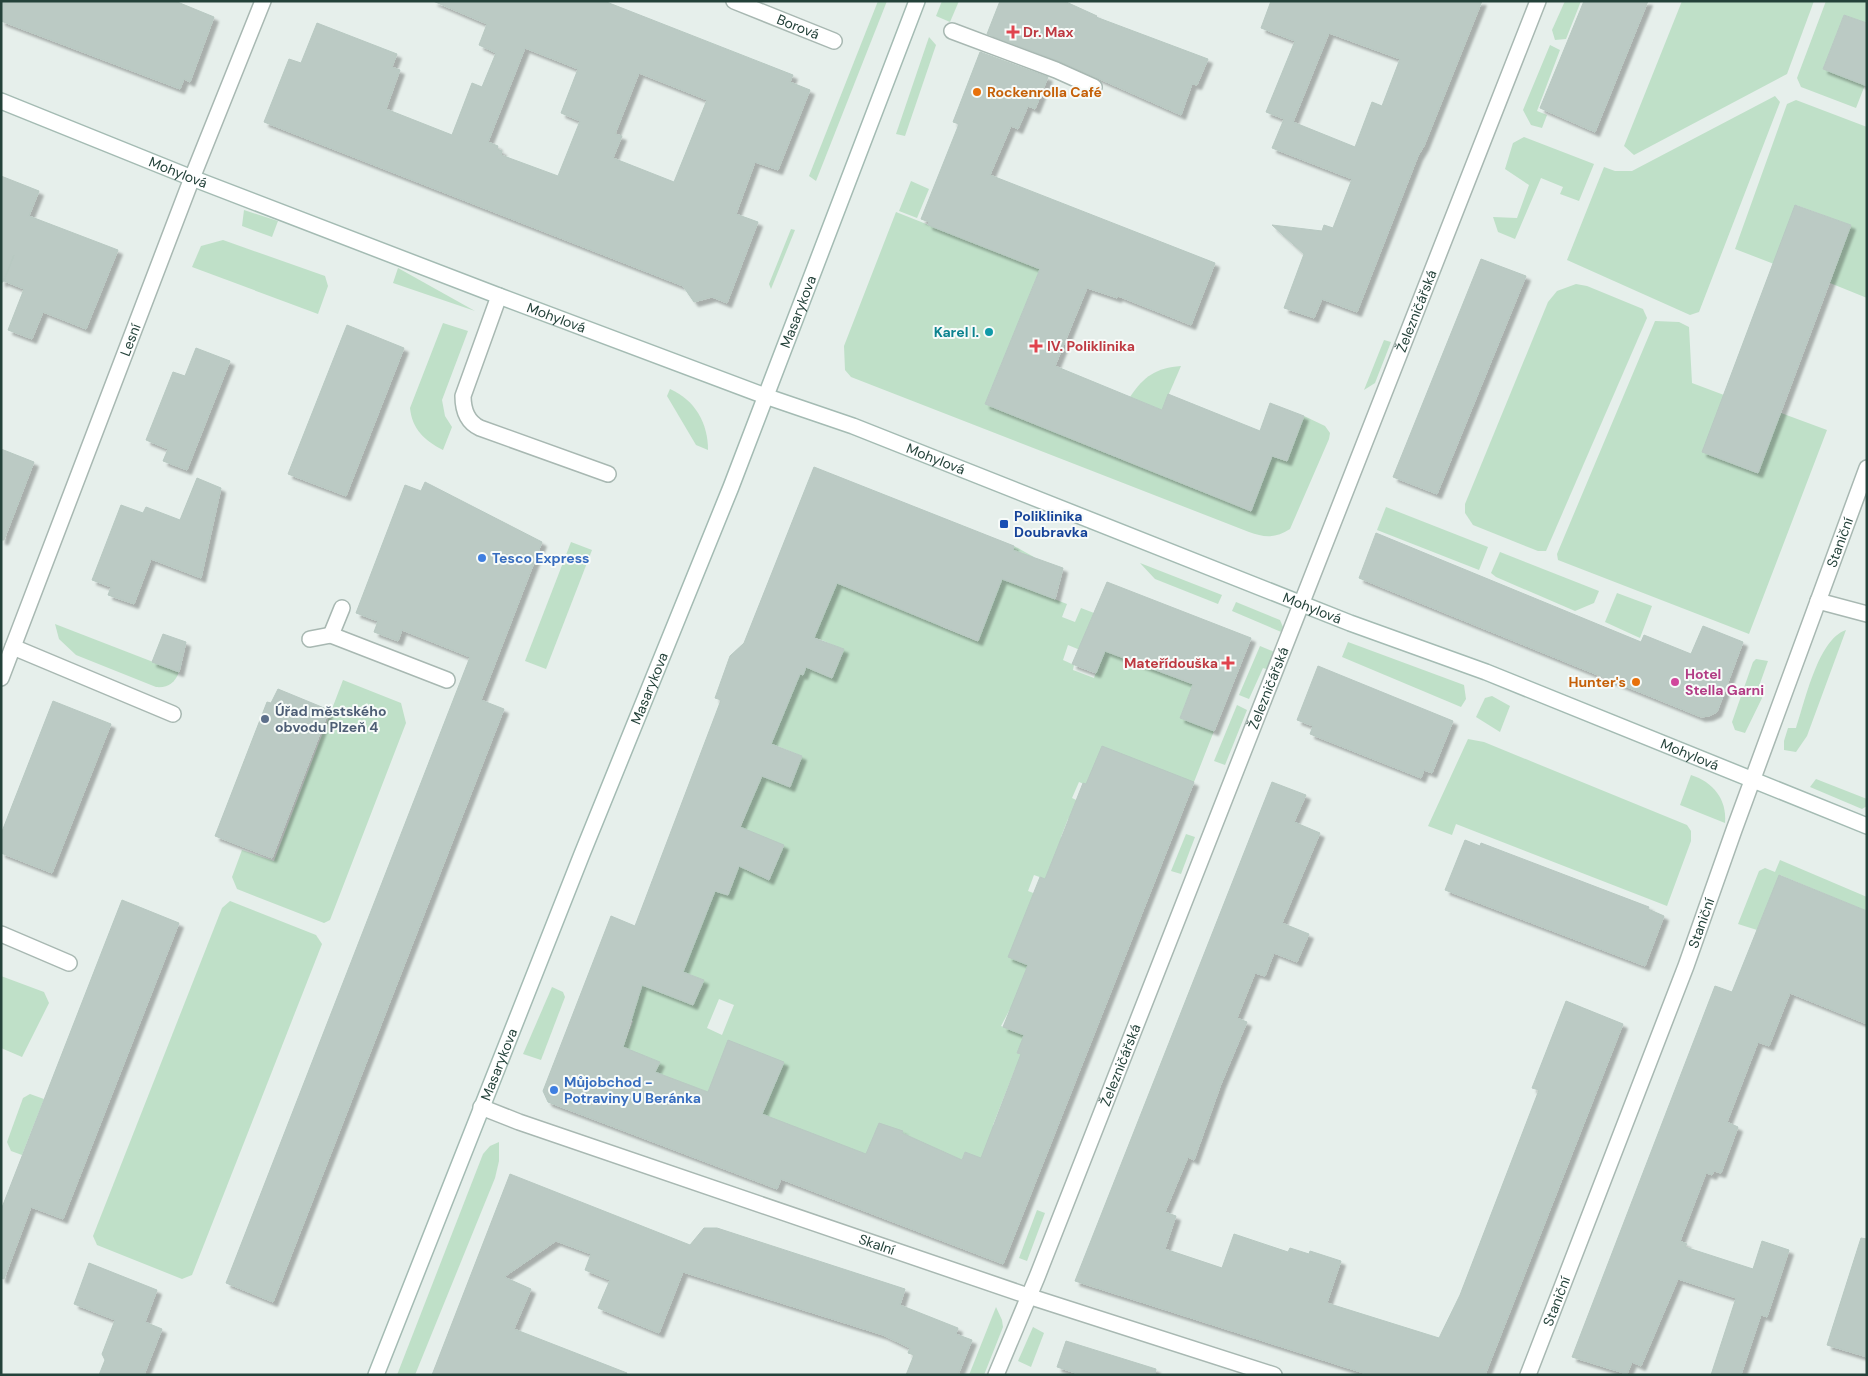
<svg xmlns="http://www.w3.org/2000/svg" width="1868" height="1376" font-family="'DM Sans',sans-serif">
  <style>
    .green { fill: #bfe0c8; fill-rule: evenodd }
    .building { fill: #bbcac4; stroke: #b8c9c2; fill-rule: evenodd; filter: url(#shadow) }
    .lines { fill: none; stroke-linecap: round; stroke-linejoin: round }
    .lane-casing { stroke: #a8b8b2; stroke-width: 18 }
    .street-casing { stroke: #a8b8b2; stroke-width: 18 }
    .secondary-casing { stroke: #a4bbb3; stroke-width: 18 }
    .lane { stroke: #fff; stroke-width: 15 }
    .street { stroke: #fff; stroke-width: 15 }
    .secondary { stroke: #fff; stroke-width: 15 }
    .health-dot { fill: #e0444e; stroke: #f7fbf9; stroke-width: 2 }
    .food-dot { fill: #e8710a; stroke: #f7fbf9; stroke-width: 2 }
    .culture-dot { fill: #0f9aa8; stroke: #f7fbf9; stroke-width: 2 }
    .transit-dot { fill: #1a4fb4; stroke: #f7fbf9; stroke-width: 2 }
    .shop-dot { fill: #3f7fe0; stroke: #f7fbf9; stroke-width: 2 }
    .hotel-dot { fill: #d1479c; stroke: #f7fbf9; stroke-width: 2 }
    .service-dot { fill: #5c6f8a; stroke: #f7fbf9; stroke-width: 2 }
    .labels { text-anchor: middle; dominant-baseline: central; stroke-width: 4; stroke-linejoin: round; paint-order: stroke }
    .street-label { font-size: 14px; fill: #24423a; stroke: #f7fbf9 }
    .health-label { font-size: 14px; font-weight: bold; fill: #be3a42; stroke: #f7fbf9; text-anchor: start }
    .food-label { font-size: 14px; font-weight: bold; fill: #c56008; stroke: #f7fbf9; text-anchor: start }
    .culture-label { font-size: 14px; font-weight: bold; fill: #0d838f; stroke: #f7fbf9; text-anchor: end }
    .transit-label { font-size: 14px; font-weight: bold; fill: #164399; stroke: #f7fbf9; text-anchor: start }
    .shop-label { font-size: 14px; font-weight: bold; fill: #366cbe; stroke: #f7fbf9; text-anchor: start }
    .hotel-label { font-size: 14px; font-weight: bold; fill: #b23c85; stroke: #f7fbf9; text-anchor: start }
    .service-label { font-size: 14px; font-weight: bold; fill: #4e5e75; stroke: #f7fbf9; text-anchor: start }
  </style>
  <defs>
    <filter id="shadow"><feDropShadow dx="4.5" dy="4.5" stdDeviation="1" flood-color="#0004"/></filter>
  </defs>
  <rect width="100%" height="100%" fill="#e6efeb"/>
  <g class="green">
    <path d="M 878,1 L 887,1 L 816,181 L 809,176 Z"/>
    <path d="M 942,1 L 959,1 L 950,22 L 936,16 Z"/>
    <path d="M 1565,1 L 1581,1 L 1566,39 L 1555,40 L 1552,30 Z"/>
    <path d="M 1682,1 L 1814,1 L 1787,74 L 1634,155 L 1624,146 Z"/>
    <path d="M 1826,1 L 1867,1 L 1867,23 L 1844,15 L 1823,69 L 1865,85 L 1856,108 L 1801,87 L 1797,78 Z"/>
    <path d="M 929,37 L 936,45 L 905,136 L 896,134 Z"/>
    <path d="M 1550,45 L 1560,50 L 1537,111 L 1547,115 L 1542,128 L 1531,125 L 1523,110 Z"/>
    <path d="M 1775,96 L 1780,102 L 1699,312 L 1690,315 L 1567,260 L 1604,167 L 1615,171 L 1632,171 Z"/>
    <path d="M 1796,100 L 1867,127 L 1867,298 L 1830,283 L 1851,225 L 1796,205 L 1774,264 L 1735,249 L 1787,104 Z"/>
    <path d="M 1524,137 L 1594,164 L 1579,201 L 1560,194 L 1563,187 L 1541,178 L 1515,239 L 1498,232 L 1493,217 L 1517,218 L 1529,185 L 1505,169 L 1513,143 Z"/>
    <path d="M 911,181 L 929,189 L 917,218 L 899,211 Z"/>
    <path d="M 244,210 L 278,221 L 272,237 L 242,226 Z"/>
    <path d="M 896,212 L 1040,269 L 985,404 L 1251,511 L 1272,456 L 1287,461 L 1304,416 L 1325,426 L 1330,433 L 1329,439 L 1290,529 C 1276,538 1265,538 1249,532 L 851,377 L 845,370 L 844,346 Z"/>
    <path d="M 791,229 L 795,230 L 771,289 L 769,284 Z"/>
    <path d="M 223,240 L 325,276 L 328,286 L 318,314 L 192,267 L 201,246 Z"/>
    <path d="M 398,268 L 475,311 L 393,283 Z"/>
    <path d="M 1576,284 L 1587,286 L 1643,309 L 1647,318 L 1546,551 L 1538,551 L 1473,525 L 1465,513 L 1465,504 L 1548,302 L 1557,291 Z"/>
    <path d="M 1655,321 L 1679,322 L 1689,327 L 1692,383 L 1724,395 L 1703,452 L 1757,473 L 1781,413 L 1827,430 L 1749,634 L 1558,560 L 1557,554 Z"/>
    <path d="M 443,323 L 468,331 L 442,400 L 445,416 L 452,427 L 443,450 C 425,441 412,429 410,408 Z"/>
    <path d="M 1384,340 L 1391,342 L 1375,383 L 1364,390 Z"/>
    <path d="M 1181,366 L 1162,410 L 1130,397 C 1144,376 1156,368 1181,366 Z"/>
    <path d="M 670,389 C 695,400 708,423 708,450 L 696,445 L 667,396 Z"/>
    <path d="M 1386,507 L 1488,547 L 1479,570 L 1377,530 Z"/>
    <path d="M 843,537 L 942,627 L 977,641 L 1014,546 L 1034,557 L 1023,587 L 1067,604 L 1062,617 L 1075,622 L 1081,608 L 1094,613 L 1080,650 L 1068,645 L 1063,660 L 1074,665 L 1073,670 L 1094,678 L 1097,669 L 1098,640 C 1115,651 1131,661 1150,668 L 1153,662 L 1184,673 L 1181,680 L 1193,684 L 1180,718 L 1214,731 L 1194,782 L 1128,801 L 1079,782 L 1072,798 L 1087,805 L 1068,819 L 1061,837 L 1097,876 L 1017,1053 L 1024,1055 L 1015,1069 L 993,1125 L 1026,1206 L 965,1152 L 956,1174 L 901,1171 L 762,1115 L 770,1080 L 776,1082 L 784,1062 L 737,1106 L 653,1078 L 659,1062 L 645,1056 L 617,1062 L 633,1021 L 626,1018 L 631,981 L 667,995 L 669,991 L 703,980 L 669,966 L 714,891 L 728,895 L 737,872 L 740,829 L 761,776 L 789,786 L 802,756 L 765,741 L 777,730 L 783,715 L 793,671 L 803,675 L 806,667 L 832,678 L 843,649 L 814,637 ZM 753,854 L 776,864 L 769,879 L 747,870 ZM 1034,875 L 1066,887 L 1059,903 L 1028,891 ZM 719,999 L 734,1005 L 722,1035 L 707,1028 ZM 1010,1009 L 1028,1017 L 1016,1032 L 1001,1026 Z"/>
    <path d="M 571,542 L 592,550 L 546,669 L 525,661 Z"/>
    <path d="M 1500,552 L 1599,591 L 1594,603 L 1575,611 L 1496,577 L 1491,573 Z"/>
    <path d="M 1140,563 L 1222,595 L 1218,604 L 1155,579 Z"/>
    <path d="M 1617,593 L 1652,606 L 1640,638 L 1605,622 Z"/>
    <path d="M 1236,602 L 1280,620 L 1286,634 L 1232,611 Z"/>
    <path d="M 55,624 L 179,672 C 175,683 168,688 156,687 L 76,655 L 59,639 Z"/>
    <path d="M 1846,630 L 1807,736 L 1796,752 L 1784,750 L 1784,741 L 1788,728 L 1796,728 C 1805,702 1818,639 1846,630 Z"/>
    <path d="M 1348,642 L 1464,685 L 1466,699 L 1461,707 L 1342,657 Z"/>
    <path d="M 1260,646 L 1277,653 L 1269,670 L 1263,668 L 1249,699 L 1239,695 Z"/>
    <path d="M 1756,659 L 1768,661 L 1758,689 L 1762,698 L 1745,733 L 1735,730 L 1732,722 L 1753,662 Z"/>
    <path d="M 343,680 L 401,703 L 406,723 L 330,920 L 324,923 L 237,889 L 232,877 L 242,850 L 274,861 Z"/>
    <path d="M 1492,696 L 1510,706 L 1500,732 L 1476,717 L 1485,698 Z"/>
    <path d="M 1237,705 L 1247,710 L 1225,765 L 1214,761 Z"/>
    <path d="M 1468,739 L 1484,742 L 1687,825 L 1691,831 L 1691,841 L 1667,906 L 1456,824 L 1452,835 L 1428,826 Z"/>
    <path d="M 1691,775 C 1713,782 1727,799 1725,823 L 1680,805 Z"/>
    <path d="M 1816,779 L 1867,799 L 1867,806 L 1862,809 L 1810,787 Z"/>
    <path d="M 1186,834 L 1195,837 L 1181,874 L 1171,871 Z"/>
    <path d="M 1780,860 L 1867,897 L 1867,911 L 1780,875 L 1757,930 L 1738,924 L 1759,871 L 1765,868 L 1775,872 Z"/>
    <path d="M 230,901 L 316,935 L 322,944 L 192,1275 L 182,1279 L 97,1245 L 93,1236 L 222,908 Z"/>
    <path d="M 1,976 L 44,992 L 49,1003 L 22,1057 L 1,1048 Z"/>
    <path d="M 552,987 L 563,992 L 565,997 L 541,1060 L 523,1054 Z"/>
    <path d="M 30,1094 L 44,1099 L 22,1155 L 11,1151 L 7,1142 L 23,1098 Z"/>
    <path d="M 499,1142 L 499,1161 L 495,1178 L 415,1375 L 397,1375 L 483,1154 L 490,1146 Z"/>
    <path d="M 1037,1210 L 1045,1213 L 1027,1261 L 1019,1258 Z"/>
    <path d="M 996,1307 L 1002,1320 L 1003,1327 L 984,1375 L 969,1375 Z"/>
    <path d="M 1033,1327 L 1044,1333 L 1031,1367 L 1018,1361 Z"/>
  </g>
  <g class="building">
    <path d="M 1,1 L 175,1 L 214,17 L 190,82 L 184,79 L 180,89 L 1,21 Z"/>
    <path d="M 433,1 L 604,1 L 793,75 L 790,82 L 810,90 L 778,170 L 755,162 L 736,214 L 758,222 L 727,303 L 712,297 L 694,302 L 683,286 L 264,122 L 289,59 L 301,63 L 317,23 L 397,54 L 392,67 L 400,70 L 386,109 L 452,135 L 472,83 L 482,87 L 496,53 L 479,45 L 487,24 ZM 525,48 L 578,69 L 561,113 L 580,121 L 558,176 L 501,155 L 502,151 L 497,149 L 498,146 L 488,142 ZM 639,73 L 707,100 L 674,182 L 613,158 L 622,136 L 615,134 Z"/>
    <path d="M 1000,1 L 1064,1 L 1097,16 L 1096,17 L 1208,59 L 1197,85 L 1192,84 L 1181,115 L 1059,61 L 987,34 Z"/>
    <path d="M 1271,1 L 1482,1 L 1424,146 L 1418,156 L 1357,312 L 1322,299 L 1314,318 L 1284,308 L 1304,254 L 1272,225 L 1322,231 L 1324,225 L 1333,228 L 1352,179 L 1272,148 L 1284,119 L 1266,112 L 1295,41 L 1261,28 ZM 1329,33 L 1400,59 L 1382,106 L 1372,102 L 1355,147 L 1293,122 Z"/>
    <path d="M 1584,1 L 1648,1 L 1595,132 L 1540,108 Z"/>
    <path d="M 1844,15 L 1867,23 L 1867,86 L 1823,69 Z"/>
    <path d="M 980,52 L 1048,77 L 1035,109 L 1028,106 L 1018,129 L 1011,126 L 990,175 L 1215,263 L 1191,325 L 1118,296 L 1117,298 L 1087,288 L 1055,366 L 1162,410 L 1168,394 L 1260,431 L 1270,403 L 1304,416 L 1287,461 L 1272,456 L 1251,511 L 985,404 L 1040,269 L 928,225 L 929,222 L 921,219 L 959,124 L 953,122 Z"/>
    <path d="M 1,176 L 39,191 L 29,216 L 118,250 L 86,329 L 43,312 L 32,339 L 8,330 L 24,289 L 4,281 L 14,255 L 3,282 L 1,282 Z"/>
    <path d="M 1795,205 L 1851,225 L 1758,473 L 1702,452 Z"/>
    <path d="M 1481,259 L 1526,276 L 1437,494 L 1393,477 Z"/>
    <path d="M 347,325 L 404,348 L 346,496 L 288,474 Z"/>
    <path d="M 196,348 L 230,361 L 187,470 L 163,461 L 168,449 L 146,440 L 173,372 L 185,376 Z"/>
    <path d="M 1,449 L 34,462 L 4,540 L 1,540 Z"/>
    <path d="M 814,467 L 1014,546 L 1013,550 L 1063,568 L 1055,599 L 1002,579 L 978,641 L 837,583 L 814,638 L 844,649 L 832,678 L 806,667 L 803,675 L 800,674 L 771,744 L 802,756 L 790,787 L 762,776 L 740,827 L 784,845 L 769,880 L 739,866 L 728,895 L 715,891 L 683,972 L 704,980 L 693,1005 L 642,985 L 623,1047 L 660,1062 L 655,1072 L 708,1092 L 728,1040 L 784,1062 L 762,1114 L 866,1154 L 879,1123 L 903,1131 L 902,1133 L 962,1160 L 965,1152 L 981,1158 L 1021,1054 L 1017,1053 L 1024,1035 L 1003,1027 L 1028,965 L 1008,957 L 1040,877 L 1045,879 L 1083,783 L 1086,784 L 1102,746 L 1194,782 L 1003,1264 L 781,1179 L 777,1189 L 548,1102 L 543,1091 L 611,916 L 635,926 L 721,700 L 715,698 L 730,656 L 744,643 Z"/>
    <path d="M 197,478 L 221,488 L 201,578 L 151,559 L 134,604 L 108,595 L 111,587 L 92,580 L 121,505 L 143,513 L 146,507 L 180,520 Z"/>
    <path d="M 425,482 L 542,542 L 481,700 L 504,709 L 273,1302 L 226,1283 L 470,657 L 402,630 L 398,641 L 374,632 L 378,621 L 356,613 L 405,485 L 421,491 Z"/>
    <path d="M 1376,533 L 1641,642 L 1644,635 L 1691,654 L 1703,626 L 1743,642 L 1717,712 L 1709,716 L 1701,717 L 1359,578 Z"/>
    <path d="M 1107,582 L 1251,638 L 1214,731 L 1180,718 L 1193,684 L 1105,651 L 1096,673 L 1072,664 Z"/>
    <path d="M 163,634 L 186,642 L 179,672 L 152,662 Z"/>
    <path d="M 1318,666 L 1453,721 L 1432,773 L 1424,770 L 1421,778 L 1310,734 L 1313,726 L 1297,720 Z"/>
    <path d="M 278,689 L 329,710 L 272,858 L 215,836 L 267,702 L 271,703 Z"/>
    <path d="M 53,701 L 111,724 L 52,873 L 1,853 L 1,834 Z"/>
    <path d="M 1272,782 L 1306,795 L 1294,822 L 1320,833 L 1282,923 L 1309,934 L 1297,962 L 1274,953 L 1265,976 L 1255,973 L 1237,1018 L 1247,1022 L 1221,1084 L 1194,1160 L 1188,1157 L 1165,1212 L 1176,1216 L 1165,1249 L 1222,1268 L 1234,1234 L 1288,1252 L 1290,1248 L 1309,1254 L 1310,1251 L 1341,1261 L 1327,1303 L 1439,1338 L 1460,1295 L 1539,1090 L 1532,1088 L 1566,1001 L 1623,1024 L 1485,1375 L 1370,1375 L 1075,1281 Z"/>
    <path d="M 1465,840 L 1480,846 L 1481,843 L 1649,907 L 1648,909 L 1664,916 L 1645,966 L 1445,890 Z"/>
    <path d="M 1779,875 L 1867,911 L 1867,1024 L 1790,993 L 1769,1046 L 1758,1042 L 1727,1122 L 1738,1127 L 1721,1173 L 1714,1171 L 1712,1175 L 1706,1173 L 1680,1241 L 1687,1244 L 1685,1247 L 1753,1269 L 1762,1241 L 1789,1250 L 1767,1317 L 1761,1315 L 1741,1375 L 1711,1375 L 1736,1298 L 1678,1279 L 1641,1366 L 1632,1362 L 1627,1374 L 1572,1357 L 1715,986 L 1732,992 Z"/>
    <path d="M 122,900 L 179,923 L 63,1219 L 31,1207 L 4,1279 L 1,1278 L 1,1210 Z"/>
    <path d="M 510,1174 L 690,1245 L 704,1228 L 717,1228 L 905,1289 L 900,1305 L 958,1328 L 956,1334 L 972,1340 L 958,1375 L 906,1375 L 914,1355 L 908,1353 L 910,1348 L 883,1335 L 683,1272 L 659,1333 L 598,1308 L 610,1280 L 585,1270 L 591,1254 L 556,1241 L 504,1277 L 531,1289 L 514,1329 L 627,1373 L 626,1375 L 432,1375 Z"/>
    <path d="M 1861,1238 L 1867,1239 L 1867,1357 L 1827,1345 Z"/>
    <path d="M 89,1263 L 157,1290 L 145,1322 L 162,1329 L 144,1375 L 99,1375 L 105,1360 L 102,1354 L 115,1320 L 74,1304 Z"/>
    <path d="M 1066,1341 L 1156,1369 L 1155,1375 L 1082,1375 L 1057,1367 Z"/>
  </g>
  <g class="lines">
    <defs>
      <g id="lane">
        <path d="M 952,31 L 1056,70 L 1094,87"/>
        <path d="M 499,296 L 463,396 C 463,410 467,422 480,428 L 608,474"/>
        <path d="M 1818,601 L 1867,614"/>
        <path d="M 331,635 L 342,608"/>
        <path d="M 310,639 L 331,635 L 447,680"/>
      </g>
      <g id="street">
        <path id="s1" d="M 734,1 L 834,41"/>
        <path d="M 13,647 L 173,714"/>
        <path id="s2" d="M 1,678 L 192,178 L 263,1"/>
        <path d="M 1,934 L 69,963"/>
        <path id="s3" d="M 481,1107 L 519,1122 L 1028,1296 L 1274,1375"/>
        <path id="s4" d="M 996,1375 L 1037,1277 L 1538,1"/>
        <path id="s5" d="M 1528,1375 L 1686,966 L 1734,830 L 1867,468"/>
      </g>
      <g id="secondary">
        <path id="s6" d="M 1,101 L 192,178 L 499,296 L 765,396 L 853,426 L 1350,623 L 1486,672 L 1867,826"/>
        <path id="s7" d="M 376,1375 L 582,854 L 731,487 L 917,1"/>
      </g>
    </defs>
    <use href="#lane" class="lane-casing"/>
    <use href="#street" class="street-casing"/>
    <use href="#secondary" class="secondary-casing"/>
    <use href="#lane" class="lane"/>
    <use href="#street" class="street"/>
    <use href="#secondary" class="secondary"/>
  </g>
  <g class="health-dot">
    <path d="M1010.5 24.5h5v5h5v5h-5v5h-5v-5h-5v-5h5z"/>
    <path d="M1033.5 338.5h5v5h5v5h-5v5h-5v-5h-5v-5h5z"/>
    <path d="M1225.5 655.5h5v5h5v5h-5v5h-5v-5h-5v-5h5z"/>
  </g>
  <g class="food-dot">
    <circle cx="977" cy="92" r="5"/>
    <circle cx="1636" cy="682" r="5"/>
  </g>
  <circle class="culture-dot" cx="989" cy="332" r="5"/>
  <rect class="transit-dot" x="999" y="519" width="10" height="10" rx="2.5"/>
  <g class="shop-dot">
    <circle cx="482" cy="558" r="5"/>
    <circle cx="554" cy="1090" r="5"/>
  </g>
  <circle class="hotel-dot" cx="1675" cy="682" r="5"/>
  <circle class="service-dot" cx="265" cy="719" r="5"/>
  <g class="labels">
    <g class="street-label">
      <text stroke="none"><textPath href="#s1" startOffset="69">Borová</textPath></text>
      <text stroke="none"><textPath href="#s6" startOffset="191">Mohylová</textPath></text>
      <text stroke="none"><textPath href="#s4" startOffset="1144">Železničářská</textPath></text>
      <text stroke="none"><textPath href="#s7" startOffset="1144">Masarykova</textPath></text>
      <text stroke="none"><textPath href="#s6" startOffset="596">Mohylová</textPath></text>
      <text stroke="none"><textPath href="#s2" startOffset="362">Lesní</textPath></text>
      <text stroke="none"><textPath href="#s6" startOffset="1001">Mohylová</textPath></text>
      <text stroke="none"><textPath href="#s5" startOffset="889">Staniční</textPath></text>
      <text stroke="none"><textPath href="#s6" startOffset="1406">Mohylová</textPath></text>
      <text stroke="none"><textPath href="#s4" startOffset="739">Železničářská</textPath></text>
      <text stroke="none"><textPath href="#s7" startOffset="739">Masarykova</textPath></text>
      <text stroke="none"><textPath href="#s6" startOffset="1811">Mohylová</textPath></text>
      <text stroke="none"><textPath href="#s5" startOffset="484">Staniční</textPath></text>
      <text stroke="none"><textPath href="#s7" startOffset="334">Masarykova</textPath></text>
      <text stroke="none"><textPath href="#s4" startOffset="334">Železničářská</textPath></text>
      <text stroke="none"><textPath href="#s3" startOffset="419">Skalní</textPath></text>
      <text stroke="none"><textPath href="#s5" startOffset="79">Staniční</textPath></text>
    </g>
    <g class="health-label">
      <text x="1023" y="32">Dr. Max</text>
      <text x="1047" y="346">IV. Poliklinika</text>
      <text x="1218" y="663" text-anchor="end">Mateřídouška</text>
    </g>
    <g class="food-label">
      <text x="987" y="92">Rockenrolla Café</text>
      <text x="1626" y="682" text-anchor="end">Hunter's</text>
    </g>
    <g class="culture-label">
      <text x="979" y="332">Karel I.</text>
    </g>
    <g class="transit-label">
      <text x="1014" y="516">Poliklinika<tspan x="1014" dy="16">Doubravka</tspan></text>
    </g>
    <g class="shop-label">
      <text x="492" y="558">Tesco Express</text>
      <text x="564" y="1082">Můjobchod -<tspan x="564" dy="16">Potraviny U Beránka</tspan></text>
    </g>
    <g class="hotel-label">
      <text x="1685" y="674">Hotel<tspan x="1685" dy="16">Stella Garni</tspan></text>
    </g>
    <g class="service-label">
      <text x="275" y="711">Úřad městského<tspan x="275" dy="16">obvodu Plzeň 4</tspan></text>
    </g>
  </g>
  <rect width="1868" height="1376" fill="none" stroke="#24423a" stroke-width="5"/>
</svg>
